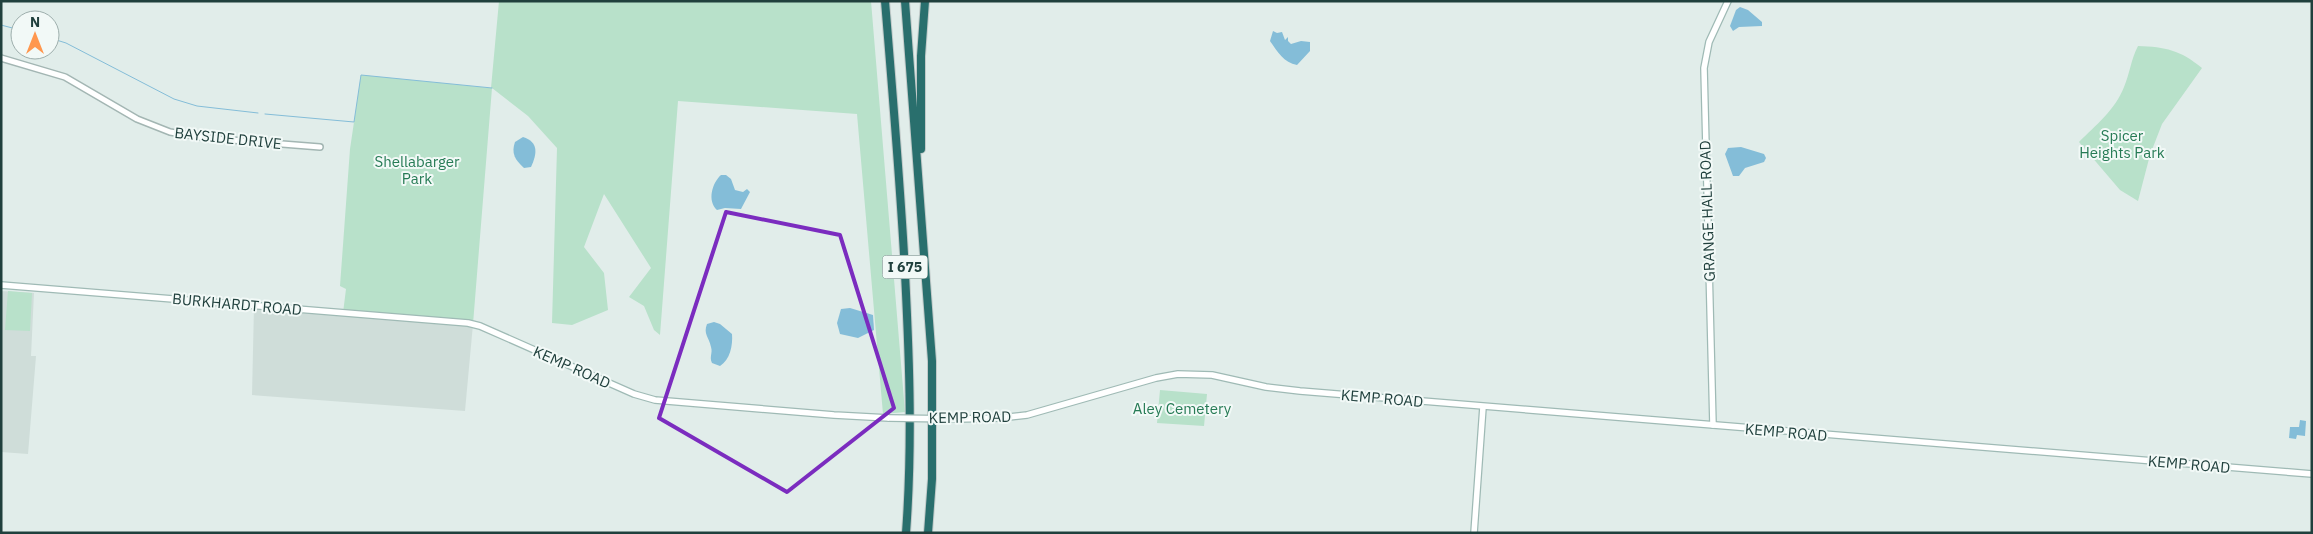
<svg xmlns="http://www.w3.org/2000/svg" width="2313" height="534" font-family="'IBM Plex Sans',sans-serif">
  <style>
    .built { fill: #cfddd9 }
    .green { fill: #b8e1ca }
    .water { fill: #84bdd8 }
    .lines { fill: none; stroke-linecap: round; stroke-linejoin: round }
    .stream { stroke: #84bdd8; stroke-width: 1 }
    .tertiary-casing { stroke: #a3b6b3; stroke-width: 8 }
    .secondary-casing { stroke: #9fbab5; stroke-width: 8 }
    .motorway-casing { stroke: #c1cac9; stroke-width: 10 }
    .tertiary { stroke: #fff; stroke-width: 5 }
    .secondary { stroke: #fff; stroke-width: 5.5 }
    .motorway { stroke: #296f6d; stroke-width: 8 }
    .secondary-bridge-casing { stroke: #9fbab5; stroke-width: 8; stroke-linecap: butt }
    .secondary-bridge { stroke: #fff; stroke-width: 5.5 }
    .marked { fill: none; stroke: #7b2cbf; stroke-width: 4; stroke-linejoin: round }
    .labels { text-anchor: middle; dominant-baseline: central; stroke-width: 4; stroke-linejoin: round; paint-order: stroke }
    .shield { fill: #f2f9f7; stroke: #5f7875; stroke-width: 1 }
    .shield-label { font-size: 14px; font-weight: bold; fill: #20403d }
    .park-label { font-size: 15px; fill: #267b55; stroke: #f2f9f7 }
    .street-label { font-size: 15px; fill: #20403d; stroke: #f2f9f7 }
  </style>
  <rect width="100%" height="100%" fill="#e1edea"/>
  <g class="built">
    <path d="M 1,291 L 34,293 L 31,356 L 36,356 L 28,454 L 1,452 Z"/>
    <path d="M 254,306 L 473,324 L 465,411 L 252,395 Z"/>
  </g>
  <g class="green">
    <path d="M 499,1 L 871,1 L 905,412 L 883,414 L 857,114 L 678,101 L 660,335 L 654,330 L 644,306 L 629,297 L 651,268 L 604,194 L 584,247 L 604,273 L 608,310 L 572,325 L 552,323 L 557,148 L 528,116 L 492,88 L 473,324 L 343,313 L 346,289 L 340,286 L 350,149 L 361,75 L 491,88 Z"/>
    <path d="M 2138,46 C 2166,47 2180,50 2202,68 L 2162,124 L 2150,155 L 2138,201 L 2120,190 L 2079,142 C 2096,125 2115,110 2124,87 C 2130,73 2131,59 2138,46 Z"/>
    <path d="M 8,291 L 32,293 L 30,331 L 5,330 Z"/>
    <path d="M 1160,390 L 1207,394 L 1204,426 L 1157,423 Z"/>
  </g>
  <g class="water">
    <path d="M 1740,7 L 1748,10 L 1762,22 L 1762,26 L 1739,27 L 1733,31 L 1730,26 L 1736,10 Z"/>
    <path d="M 1273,31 L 1277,33 L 1282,32 L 1285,40 L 1288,37 L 1288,41 L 1291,44 L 1301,41 L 1310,42 L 1310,51 L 1297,65 C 1284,63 1277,51 1270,41 Z"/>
    <path d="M 523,137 C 539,142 537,154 531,167 L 524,168 C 515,160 511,153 515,142 Z"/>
    <path d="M 1741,147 L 1764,154 L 1766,158 L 1764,162 L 1745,168 L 1739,176 L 1733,176 L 1725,154 L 1728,148 Z"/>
    <path d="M 721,175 L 726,175 L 731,179 L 735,190 L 743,192 L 747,189 L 750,192 L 741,209 L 725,208 L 717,210 C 707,201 712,183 721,175 Z"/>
    <path d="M 850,308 L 873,315 L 874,330 L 858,338 L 840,334 L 837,323 L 841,309 Z"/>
    <path d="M 714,322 L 720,324 L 732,334 C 733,345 730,360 720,366 L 712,363 C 709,357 713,353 711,347 C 709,337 703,334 707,324 Z"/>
    <path d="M 2300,420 L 2306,421 L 2305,436 L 2297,435 L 2296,439 L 2289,438 L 2290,427 L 2299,427 Z"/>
  </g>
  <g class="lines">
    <g class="stream">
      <path d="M 1,25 L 20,30"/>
      <path d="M 50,38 L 66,43 L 174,99 L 197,106 L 258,113"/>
      <path d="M 265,114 L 354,122 L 361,75 L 492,88"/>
    </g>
    <defs>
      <path id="tertiary" d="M 1,58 L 65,77 L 137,119 L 170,132 L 207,138 L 320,147"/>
      <g id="secondary">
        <path d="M 1,285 L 468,323 L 480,326 L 634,394 L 655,400 L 834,415 L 889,418"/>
        <path d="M 957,419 L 1000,418 L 1027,415 L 1156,378 L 1178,374 L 1212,375 L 1266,387 L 1300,391 L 2312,474"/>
        <path d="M 1713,425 L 1704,68 L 1709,42 L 1728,1"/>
        <path d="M 1474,533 L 1483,407"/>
      </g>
      <g id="motorway">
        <path d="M 885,1 C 892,85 899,169 904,254 C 909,347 913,439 906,533"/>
        <path d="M 905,1 L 932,361 L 932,479 L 928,533"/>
        <path d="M 921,149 L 921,56 L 925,1"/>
      </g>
    </defs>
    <use href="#tertiary" class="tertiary-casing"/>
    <use href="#secondary" class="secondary-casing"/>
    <use href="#motorway" class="motorway-casing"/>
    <use href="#tertiary" class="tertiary"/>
    <use href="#secondary" class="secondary"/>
    <use href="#motorway" class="motorway"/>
    <defs>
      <path id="secondary-bridge" d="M 889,418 L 957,419"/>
    </defs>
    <use href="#secondary-bridge" class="secondary-bridge-casing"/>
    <use href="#secondary-bridge" class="secondary-bridge"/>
  </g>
  <path class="marked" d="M 726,212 L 840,235 L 894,408 L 787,492 L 659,418 Z"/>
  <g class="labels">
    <rect class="shield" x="882.5" y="255.5" width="45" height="23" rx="4"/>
    <g class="shield-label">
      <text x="905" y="267">I 675</text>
    </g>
    <g class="park-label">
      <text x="2122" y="135">Spicer<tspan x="2122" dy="17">Heights Park</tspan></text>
      <text x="417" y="161">Shellabarger<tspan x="417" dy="17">Park</tspan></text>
      <text x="1182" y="408">Aley Cemetery</text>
    </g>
    <g class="street-label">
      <text transform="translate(228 138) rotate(6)">BAYSIDE DRIVE</text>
      <text transform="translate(1707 211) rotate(-92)">GRANGE HALL ROAD</text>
      <text transform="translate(237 304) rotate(5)">BURKHARDT ROAD</text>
      <text transform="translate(572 367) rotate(24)">KEMP ROAD</text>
      <text transform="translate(1382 398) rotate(5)">KEMP ROAD</text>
      <text transform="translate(970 417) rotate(-1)">KEMP ROAD</text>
      <text transform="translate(1786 432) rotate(5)">KEMP ROAD</text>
      <text transform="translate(2189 464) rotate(5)">KEMP ROAD</text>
    </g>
  </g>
  <rect width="2313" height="534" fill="none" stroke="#20403d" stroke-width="5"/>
  <g transform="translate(35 35)"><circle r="24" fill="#f2f9f7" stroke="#9eafad"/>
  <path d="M0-4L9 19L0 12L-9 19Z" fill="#ff974e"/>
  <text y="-8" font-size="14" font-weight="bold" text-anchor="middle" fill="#20403d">N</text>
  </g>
</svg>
